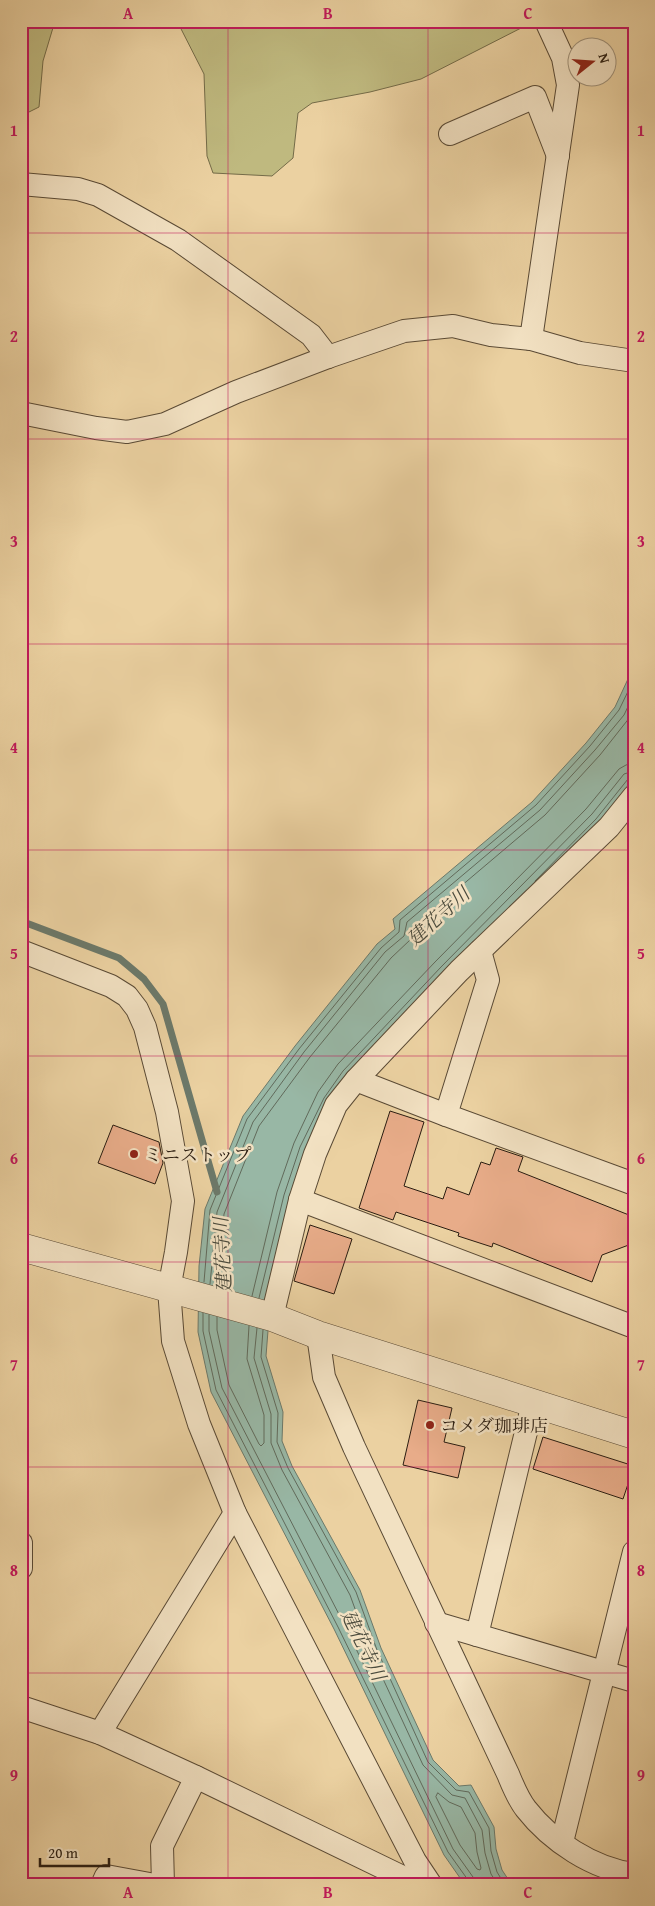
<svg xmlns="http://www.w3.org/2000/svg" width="655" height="1906" font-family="'Gentium Book Plus','Noto Serif JP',serif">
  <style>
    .green { fill: #bfb97f; stroke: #746b48 }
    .water { fill: #98b7a5; stroke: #6c796a }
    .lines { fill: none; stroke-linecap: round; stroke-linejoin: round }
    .shore { stroke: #616a5b; stroke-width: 1 }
    .stream { stroke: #6c796a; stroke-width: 7 }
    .building { fill: #e8ac89; stroke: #2a1d11 }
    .minor-casing { stroke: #5a4a35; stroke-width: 24 }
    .tertiary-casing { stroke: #5a4a35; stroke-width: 29 }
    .minor { stroke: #f2e1c2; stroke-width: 22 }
    .tertiary { stroke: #f2e1c2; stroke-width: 28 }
    .grid { fill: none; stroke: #c2185b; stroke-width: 1; stroke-opacity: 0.55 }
    .poi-dot { fill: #8f2418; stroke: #f2e1c2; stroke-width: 2 }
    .labels { text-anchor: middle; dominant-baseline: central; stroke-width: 5; stroke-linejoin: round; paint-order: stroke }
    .poi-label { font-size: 18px; fill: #2a1d11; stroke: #f2e1c2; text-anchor: start }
    .water-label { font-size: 19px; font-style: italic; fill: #4b4b3d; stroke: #f2e1c2 }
    .neatline { fill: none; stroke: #c2185b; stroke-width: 2 }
    .grid-label { font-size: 16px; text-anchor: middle; font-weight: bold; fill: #c2185b }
  </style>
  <rect width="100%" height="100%" fill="#ebd1a1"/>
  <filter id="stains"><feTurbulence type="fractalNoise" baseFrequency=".004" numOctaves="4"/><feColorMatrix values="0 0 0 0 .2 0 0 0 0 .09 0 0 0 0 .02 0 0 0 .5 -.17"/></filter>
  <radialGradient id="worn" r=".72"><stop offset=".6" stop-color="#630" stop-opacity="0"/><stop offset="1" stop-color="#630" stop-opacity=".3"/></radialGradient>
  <g class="green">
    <path d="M 21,21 L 55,21 L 43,61 L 39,107 L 21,116 Z"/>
    <path d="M 177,21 L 526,21 L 527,25 L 421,79 L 370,92 L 312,103 L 298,113 L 293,158 L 272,176 L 213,173 L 207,156 L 204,74 Z"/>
  </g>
  <path class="water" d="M 634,666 L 634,780 L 600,822 L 352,1077 L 271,1293 L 266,1356 L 283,1412 L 282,1441 L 292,1466 L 360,1590 L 381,1648 L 433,1760 L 459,1786 L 471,1785 L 494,1827 L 496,1849 L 502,1870 L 512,1885 L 465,1885 L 444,1855 L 334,1629 L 211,1392 L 198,1332 L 199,1266 L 205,1209 L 243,1116 L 295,1046 L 377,944 L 395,929 L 393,919 L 532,802 L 586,743 L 615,707 Z"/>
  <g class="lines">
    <g class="shore">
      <path d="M 535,881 L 596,819 L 628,779 L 634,777"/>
      <path d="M 204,1282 L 210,1210 L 247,1119 L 299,1049 L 381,948 L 399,932 L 400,920 L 536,805 L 590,746 L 619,710 L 634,679"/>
      <path d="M 210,1284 L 217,1212 L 253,1122 L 304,1052 L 385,952 L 404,936 L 407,922 L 540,810 L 595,750 L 624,715 L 634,694"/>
      <path d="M 218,1286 L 224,1214 L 259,1126 L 310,1057 L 391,958 L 410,940 L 415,925 L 545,815 L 600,755 L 634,712"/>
      <path d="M 252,1296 L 277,1192 L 294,1143 L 318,1092 L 338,1064 L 435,962 L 586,809 L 619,769 L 626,765 L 634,763"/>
      <path d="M 259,1298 L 284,1195 L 300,1147 L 324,1098 L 343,1071 L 441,967 L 592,814 L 624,774 L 634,771"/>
      <path d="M 203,1313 L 203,1331 L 216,1390 L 338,1627 L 448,1852 L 468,1880 L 468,1885"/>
      <path d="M 209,1315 L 209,1331 L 222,1388 L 344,1624 L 453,1849 L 473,1877 L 475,1885"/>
      <path d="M 217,1317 L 217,1330 L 229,1385 L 259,1444 L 261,1446 L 264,1443 L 264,1415 L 247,1359 L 249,1326"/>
      <path d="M 257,1328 L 254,1358 L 271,1414 L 271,1443 L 282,1470 L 350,1595 L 371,1653 L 423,1765 L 452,1795 L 465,1798 L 482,1830 L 485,1853 L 491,1874 L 498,1885"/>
      <path d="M 263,1330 L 261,1357 L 278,1413 L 277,1442 L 288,1468 L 356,1592 L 377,1650 L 428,1762 L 456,1790 L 469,1792 L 489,1828 L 491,1851 L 497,1872 L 505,1885"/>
      <path d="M 438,1793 L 449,1802 L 461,1807 L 475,1833 L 477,1852 L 481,1868 L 480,1870 L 477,1869 L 460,1845 L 436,1797 Z"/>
    </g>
    <path class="stream" d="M 21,921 L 119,958 L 144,979 L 163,1004 L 217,1192"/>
  </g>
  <g class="building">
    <path d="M 390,1111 L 424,1122 L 404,1186 L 443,1199 L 447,1187 L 469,1195 L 481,1162 L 490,1165 L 496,1148 L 523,1157 L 518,1171 L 634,1217 L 634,1243 L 602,1255 L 592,1282 L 493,1243 L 492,1247 L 458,1236 L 459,1233 L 396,1212 L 393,1220 L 359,1208 Z"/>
    <path d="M 113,1125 L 159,1142 L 163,1163 L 155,1184 L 98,1163 Z"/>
    <path d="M 310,1225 L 352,1239 L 334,1294 L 294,1281 Z"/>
    <path d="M 418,1400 L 452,1408 L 444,1442 L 465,1447 L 458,1478 L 403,1465 Z"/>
    <path d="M 543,1437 L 634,1466 L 623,1499 L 533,1469 Z"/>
  </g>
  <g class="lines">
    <defs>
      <g id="minor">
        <path d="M 450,134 L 535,97 L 558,156"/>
        <path d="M 21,184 L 78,189 L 98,195 L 178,240 L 311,335 L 328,357"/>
        <path d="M 531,339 L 568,85 L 563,58 L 546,21"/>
        <path d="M 21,413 L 96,428 L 127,432 L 165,424 L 236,392 L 328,357 L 404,331 L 453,326 L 491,335 L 531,339 L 580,353 L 634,361"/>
        <path d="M 21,951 L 111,986 L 127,996 L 137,1009 L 145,1027 L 167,1112 L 183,1201 L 176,1252 L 169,1289 L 173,1341 L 199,1424 L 235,1513 L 415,1861 L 431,1885"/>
        <path d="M 480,951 L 488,980 L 446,1115 L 634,1184"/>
        <path d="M 356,1080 L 446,1115"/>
        <path d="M 300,1200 L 634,1327"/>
        <path d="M 272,1317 L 300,1200 L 315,1154 L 336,1105 L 356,1080 L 459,971 L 609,827 L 634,796"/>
        <path d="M 318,1335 L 324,1377 L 354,1447 L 508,1774 C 513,1786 518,1799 526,1809 C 551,1841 593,1869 634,1874"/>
        <path d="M 21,1543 L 21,1568"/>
        <path d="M 436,1623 L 634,1681"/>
        <path d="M 477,1635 L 533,1403"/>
        <path d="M 21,1707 L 100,1733 L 196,1777 L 419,1885"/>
        <path d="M 100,1733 L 235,1513"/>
        <path d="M 562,1842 L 634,1552"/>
        <path d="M 102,1885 L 106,1876 L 155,1885"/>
        <path d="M 163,1885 L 162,1846 L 196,1777"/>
      </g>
      <path id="tertiary" d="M 21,1247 L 272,1317 L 318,1335 L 634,1435"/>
    </defs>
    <use href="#minor" class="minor-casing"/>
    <use href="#tertiary" class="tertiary-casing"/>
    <use href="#minor" class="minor"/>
    <use href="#tertiary" class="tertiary"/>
  </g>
  <path class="grid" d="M 228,21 L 228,1885M 428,21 L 428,1885M 21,233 L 634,233M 21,439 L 634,439M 21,644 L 634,644M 21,850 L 634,850M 21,1056 L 634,1056M 21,1262 L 634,1262M 21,1467 L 634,1467M 21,1673 L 634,1673"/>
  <g class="poi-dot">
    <circle cx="134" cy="1154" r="5"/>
    <circle cx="430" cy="1425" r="5"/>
  </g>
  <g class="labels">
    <g class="poi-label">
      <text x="144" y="1154">ミニストップ</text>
      <text x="440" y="1425">コメダ珈琲店</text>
    </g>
    <g class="water-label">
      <text transform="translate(438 916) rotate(-42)">建花寺川</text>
      <text transform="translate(222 1255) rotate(-93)">建花寺川</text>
      <text transform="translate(364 1645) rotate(64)">建花寺川</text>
    </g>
  </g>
  <rect width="655" height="1906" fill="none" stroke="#ebd1a1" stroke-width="55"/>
  <g transform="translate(592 62) rotate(73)"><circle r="24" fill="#f2e1c2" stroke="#a2937b"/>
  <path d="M0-4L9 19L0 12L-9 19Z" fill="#8f2418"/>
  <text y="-8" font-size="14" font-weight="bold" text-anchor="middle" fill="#2a1d11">N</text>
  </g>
  <path d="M40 1858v8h69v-8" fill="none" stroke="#2a1d11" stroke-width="2.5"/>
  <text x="48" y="1858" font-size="15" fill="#2a1d11" stroke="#f2e1c2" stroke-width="4" paint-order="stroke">20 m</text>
  <rect x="28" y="28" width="600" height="1850" class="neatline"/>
  <g class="grid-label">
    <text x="128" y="19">A</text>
    <text x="328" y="19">B</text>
    <text x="528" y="19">C</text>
    <text x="14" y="136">1</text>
    <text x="641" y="136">1</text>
    <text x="14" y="342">2</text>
    <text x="641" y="342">2</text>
    <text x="14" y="547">3</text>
    <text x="641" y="547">3</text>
    <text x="14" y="753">4</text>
    <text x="641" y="753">4</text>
    <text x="14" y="959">5</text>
    <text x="641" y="959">5</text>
    <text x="14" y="1164">6</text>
    <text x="641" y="1164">6</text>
    <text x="14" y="1370">7</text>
    <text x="641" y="1370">7</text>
    <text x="14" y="1576">8</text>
    <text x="641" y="1576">8</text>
    <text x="14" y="1781">9</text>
    <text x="641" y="1781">9</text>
    <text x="128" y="1898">A</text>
    <text x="328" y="1898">B</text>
    <text x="528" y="1898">C</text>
  </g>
  <rect width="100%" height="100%" filter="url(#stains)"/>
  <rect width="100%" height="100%" fill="url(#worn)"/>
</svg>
